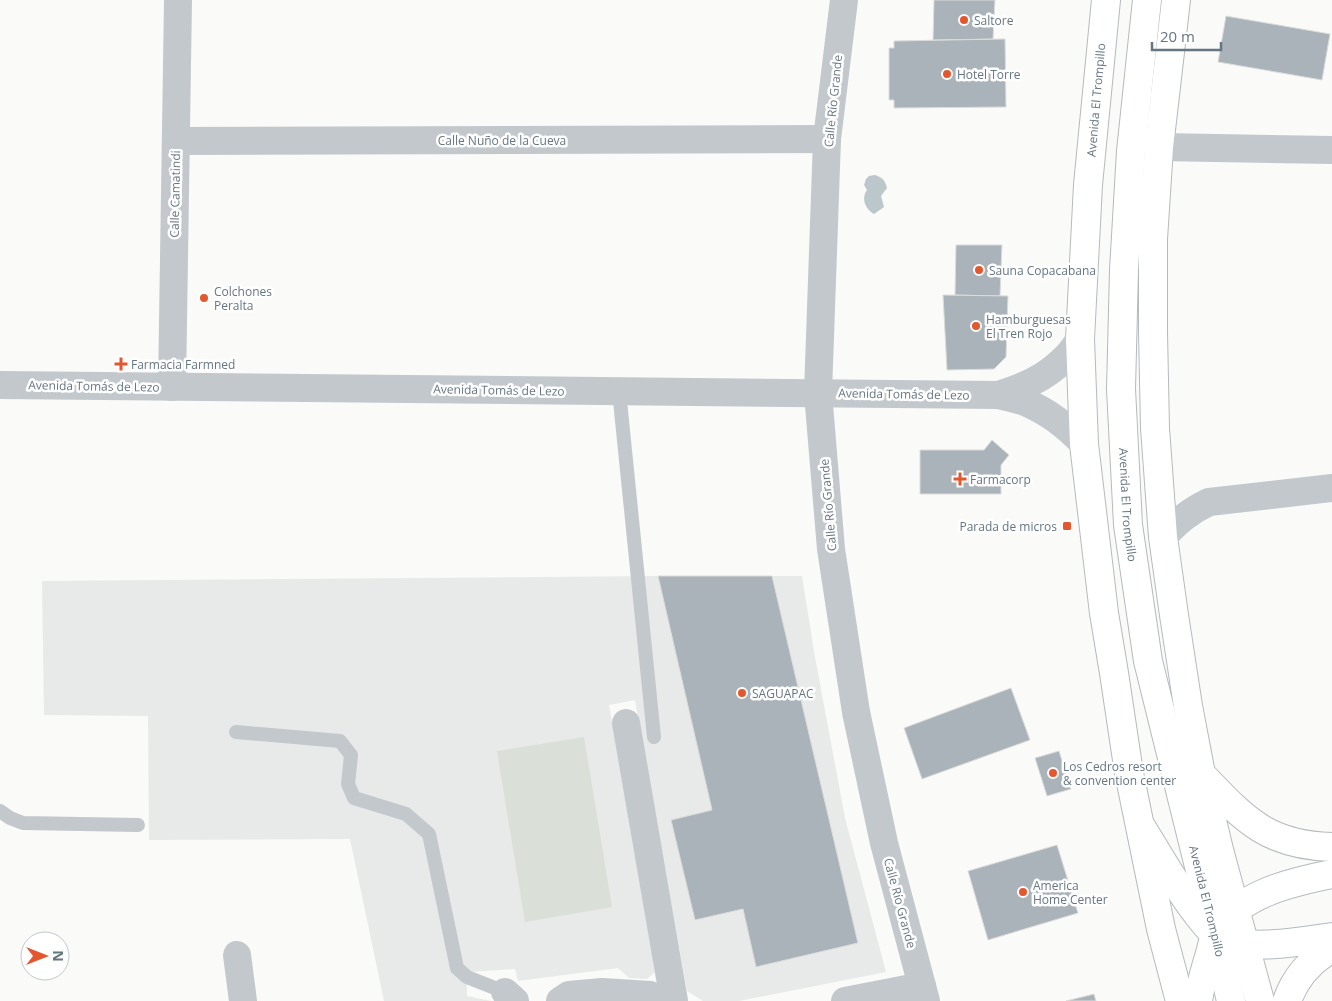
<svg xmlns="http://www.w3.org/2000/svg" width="1332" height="1001" font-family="'Open Sans',sans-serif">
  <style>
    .built { fill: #e8e9e9 }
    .green { fill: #dadfd7 }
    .water { fill: #bbc7cb }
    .building { fill: #aab3b9; stroke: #dcdcda }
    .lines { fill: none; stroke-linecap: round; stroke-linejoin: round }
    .secondary-casing { stroke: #b3babf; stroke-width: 30 }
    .primary-casing { stroke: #b5babe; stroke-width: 30 }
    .lane { stroke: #c3c8cc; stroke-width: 14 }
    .street { stroke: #c3c8cc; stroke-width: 28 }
    .secondary { stroke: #fff; stroke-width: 28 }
    .primary { stroke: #fff; stroke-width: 28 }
    .poi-dot { fill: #e4572e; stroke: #fff; stroke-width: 2 }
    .labels { text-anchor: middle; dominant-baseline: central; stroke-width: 5; stroke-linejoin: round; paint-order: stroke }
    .poi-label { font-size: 12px; fill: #657683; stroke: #fff; text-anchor: start }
    .street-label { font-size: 12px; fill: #657683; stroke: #fff }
  </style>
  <rect width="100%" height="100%" fill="#fafaf8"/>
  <path class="built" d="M 658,576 L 802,576 L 815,657 L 845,818 L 886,972 L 739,1001 L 703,1001 L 687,991 L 635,700 L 609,705 L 655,972 L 647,979 L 629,978 L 618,968 L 518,981 L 515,969 L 471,972 L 467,978 L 467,996 L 491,1001 L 384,1001 L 350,839 L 149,840 L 148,716 L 44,715 L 42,581 Z"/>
  <path class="green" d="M 584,737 L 612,907 L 525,922 L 497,751 Z"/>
  <path class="water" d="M 875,175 C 883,178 885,180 887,188 L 881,196 L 884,207 L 874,214 C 865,209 861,198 867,190 L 864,185 L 866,179 L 869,176 Z"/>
  <g class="building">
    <path d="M 934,0 L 995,0 L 993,39 L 933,40 Z"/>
    <path d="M 1226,16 L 1330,34 L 1322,80 L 1218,62 Z"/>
    <path d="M 1005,39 L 1006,107 L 894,108 L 894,100 L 889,100 L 889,48 L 894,48 L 894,41 Z"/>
    <path d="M 956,245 L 1002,245 L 1000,296 L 955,295 Z"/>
    <path d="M 943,295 L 1008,296 L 1006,357 L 994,369 L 947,370 Z"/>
    <path d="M 992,440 L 1009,455 L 1001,465 L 1001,494 L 920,494 L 920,450 L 984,450 Z"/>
    <path d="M 658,576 L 772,576 L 858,943 L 756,967 L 743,909 L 695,920 L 671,820 L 712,810 Z"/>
    <path d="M 1011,688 L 1030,740 L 922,779 L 904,728 Z"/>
    <path d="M 1059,751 L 1071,789 L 1047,796 L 1035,758 Z"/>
    <path d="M 1057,845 L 1078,913 L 988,940 L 968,871 Z"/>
    <path d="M 1094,994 L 1096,1001 L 1066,1001 Z"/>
  </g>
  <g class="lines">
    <defs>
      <g id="secondary">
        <path d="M 1140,825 C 1159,855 1176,887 1198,915 C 1203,921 1209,930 1216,935 C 1241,953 1303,941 1332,937"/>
        <path d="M 1198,1001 C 1200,987 1204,974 1208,960 C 1211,952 1212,942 1216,934 C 1237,894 1292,882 1332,874"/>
      </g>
      <g id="primary">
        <path d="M 1106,0 L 1088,185 L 1080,339 L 1084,444 L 1104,613 L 1114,673 L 1129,773 L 1161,929 L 1180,1001"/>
        <path id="s1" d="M 1147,0 L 1131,151 L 1124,270 L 1121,389 L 1128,525 L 1148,661 L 1216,935 L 1231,1001"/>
        <path d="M 1176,0 L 1159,147 L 1153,239 L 1153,332 L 1155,428 L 1163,537 L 1174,615 L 1188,706 L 1201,774 L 1219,850 L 1260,1001"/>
        <path d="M 1201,774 C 1244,819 1266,845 1332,847"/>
        <path d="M 1287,1001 C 1295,978 1311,960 1332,948"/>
      </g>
    </defs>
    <use href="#secondary" class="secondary-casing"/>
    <use href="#primary" class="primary-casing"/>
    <g class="lane">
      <path d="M 619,391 L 654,737"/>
      <path d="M 236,732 L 340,741 L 351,755 L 348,784 L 354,798 L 406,814 L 429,834 L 457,968 L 467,977 L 505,992"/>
      <path d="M 0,811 L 10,818 L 23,823 L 138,825"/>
    </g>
    <g class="street">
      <path d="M 844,0 L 827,139 L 818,393 L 831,549 L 856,712 L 884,843 L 926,1001"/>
      <path d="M 176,141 L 827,139"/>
      <path d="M 1159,147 L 1332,150"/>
      <path d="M 0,385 L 998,395 C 1007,397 1016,399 1025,402 C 1049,412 1066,426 1084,444"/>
      <path d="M 172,387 L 178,0"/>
      <path d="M 998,395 C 1023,387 1044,379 1063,360 C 1070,354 1075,346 1080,339"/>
      <path d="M 1163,537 C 1178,521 1190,511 1209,502 L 1332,488"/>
      <path d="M 626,723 L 674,1001"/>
      <path d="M 237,955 L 243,1001"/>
      <path d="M 505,992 L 515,1001"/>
      <path d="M 560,1001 L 569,995 L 602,992 L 650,995 L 664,1001"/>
      <path d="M 845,1001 L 922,986"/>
    </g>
    <use href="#secondary" class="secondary"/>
    <use href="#primary" class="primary"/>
  </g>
  <g class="poi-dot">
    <circle cx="964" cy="20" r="5"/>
    <circle cx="947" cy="74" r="5"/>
    <circle cx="979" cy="270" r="5"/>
    <circle cx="204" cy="298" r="5"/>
    <circle cx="976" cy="326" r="5"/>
    <path d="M118.5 356.5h5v5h5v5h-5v5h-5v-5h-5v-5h5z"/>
    <path d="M957.5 471.5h5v5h5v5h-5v5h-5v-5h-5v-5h5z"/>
    <rect x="1062" y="521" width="10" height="10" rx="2.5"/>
    <circle cx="742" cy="693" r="5"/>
    <circle cx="1053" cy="773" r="5"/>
    <circle cx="1023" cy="892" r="5"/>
  </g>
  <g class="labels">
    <g class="poi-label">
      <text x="974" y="20">Saltore</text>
      <text x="957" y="74">Hotel Torre</text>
      <text x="989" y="270">Sauna Copacabana</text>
      <text x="214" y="291">Colchones<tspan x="214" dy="14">Peralta</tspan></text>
      <text x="986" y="319">Hamburguesas<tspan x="986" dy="14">El Tren Rojo</tspan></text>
      <text x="131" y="364">Farmacia Farmned</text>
      <text x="970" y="479">Farmacorp</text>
      <text x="1057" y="526" text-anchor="end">Parada de micros</text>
      <text x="752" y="693">SAGUAPAC</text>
      <text x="1063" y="766">Los Cedros resort<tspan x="1063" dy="14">&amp; convention center</tspan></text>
      <text x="1033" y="885">America<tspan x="1033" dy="14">Home Center</tspan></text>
    </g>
    <g class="street-label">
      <text transform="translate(1096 100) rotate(-85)">Avenida El Trompillo</text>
      <text transform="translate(833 101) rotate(-84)">Calle Río Grande</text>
      <text x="502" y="140">Calle Nuño de la Cueva</text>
      <text transform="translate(175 194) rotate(-89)">Calle Camatindi</text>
      <text transform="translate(94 386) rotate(1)">Avenida Tomás de Lezo</text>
      <text transform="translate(499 390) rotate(1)">Avenida Tomás de Lezo</text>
      <text transform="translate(904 394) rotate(1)">Avenida Tomás de Lezo</text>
      <text transform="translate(828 505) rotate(-95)">Calle Río Grande</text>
      <text stroke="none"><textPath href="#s1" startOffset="506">Avenida El Trompillo</textPath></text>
      <text stroke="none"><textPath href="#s1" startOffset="911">Avenida El Trompillo</textPath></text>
      <text transform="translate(900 903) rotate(75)">Calle Río Grande</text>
    </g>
  </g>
  <g transform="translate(45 956) rotate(90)"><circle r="24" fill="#ffffff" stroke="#c1c8cd"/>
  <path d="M0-4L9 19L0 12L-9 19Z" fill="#e4572e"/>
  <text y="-8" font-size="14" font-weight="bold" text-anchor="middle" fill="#657683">N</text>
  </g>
  <path d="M1152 42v8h69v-8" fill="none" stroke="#657683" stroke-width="2.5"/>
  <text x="1160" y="42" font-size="15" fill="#657683" stroke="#ffffff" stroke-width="4" paint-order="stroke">20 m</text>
</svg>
